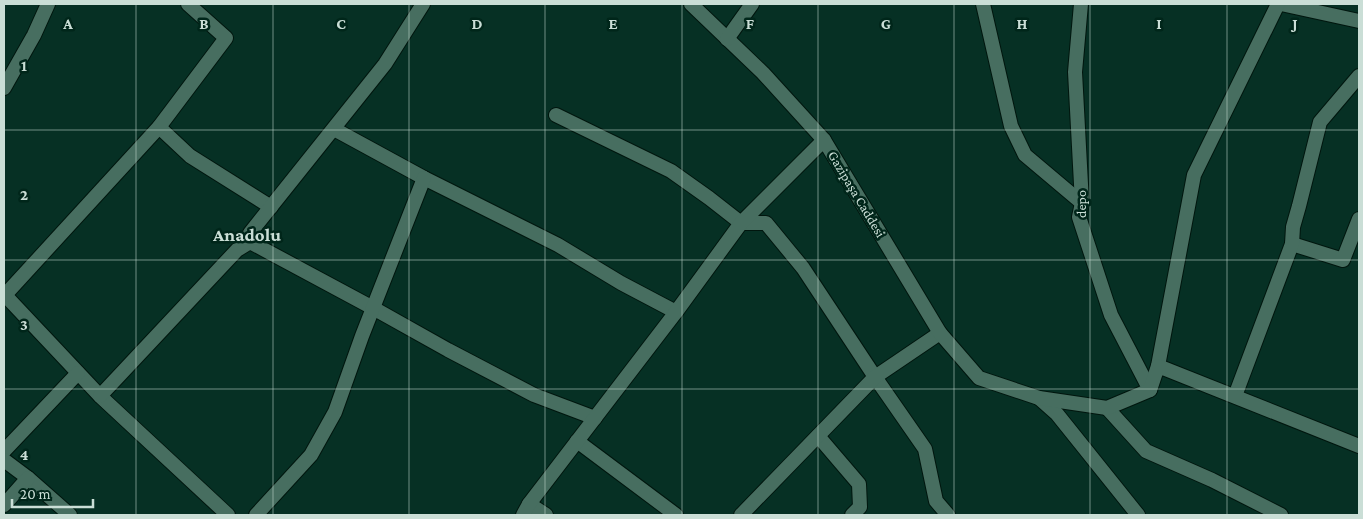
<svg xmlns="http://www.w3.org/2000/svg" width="1363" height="519" font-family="'Crimson Pro',serif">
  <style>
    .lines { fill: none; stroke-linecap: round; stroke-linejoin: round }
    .minor-casing { stroke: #00160e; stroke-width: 16 }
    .tertiary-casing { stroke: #00160e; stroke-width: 16 }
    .minor { stroke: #476e60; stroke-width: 14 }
    .tertiary { stroke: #476e60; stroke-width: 14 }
    .grid { fill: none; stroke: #caded6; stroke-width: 1; stroke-opacity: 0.55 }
    .labels { text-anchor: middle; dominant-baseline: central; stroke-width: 5; stroke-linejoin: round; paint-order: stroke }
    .street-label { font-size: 14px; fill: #caded6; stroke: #00261a }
    .district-label { font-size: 19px; font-weight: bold; fill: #caded6; stroke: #00261a }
    .grid-label { font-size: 16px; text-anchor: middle; font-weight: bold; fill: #caded6; stroke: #00261a; stroke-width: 5; stroke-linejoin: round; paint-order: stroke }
  </style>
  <rect width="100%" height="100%" fill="#063024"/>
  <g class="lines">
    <defs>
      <g id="minor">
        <path d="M 691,4 L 763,73 L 824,140"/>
        <path d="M 983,4 L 1011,126 L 1025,155 L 1082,203"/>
        <path d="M 1281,4 L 1359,21"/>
        <path d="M 727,39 L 752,4"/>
        <path d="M 4,88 L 34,35 L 48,4"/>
        <path d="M 556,115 L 671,171 L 709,198 L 741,223 L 766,223 L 803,268 L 875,377 L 925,449 L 936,501 L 948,515"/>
        <path d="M 159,127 L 190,156 L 271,207"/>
        <path d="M 334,129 L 424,178 L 558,245 L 621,283 L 676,312"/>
        <path d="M 250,242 L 373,308 L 448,350 L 534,395 L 595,418"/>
        <path d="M 1292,244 L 1343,260 L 1359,219"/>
        <path d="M 4,294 L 100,396 L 228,515"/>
        <path d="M 5,295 L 159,127 L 226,38 L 188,4"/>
        <path d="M 1158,366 L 1194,175 L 1278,4"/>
        <path d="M 100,396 L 237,250 L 250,242 L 250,233 L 385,64 L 423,4"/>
        <path d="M 1235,396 L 1292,244 L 1293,227 L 1299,206 L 1320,122 L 1359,76"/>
        <path d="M 1039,398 L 1057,414 L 1138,515"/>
        <path d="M 1107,408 L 1146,451 L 1212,480 L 1281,515"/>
        <path d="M 818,436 L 859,484 L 860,507 L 852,515"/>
        <path d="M 577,441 L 676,515"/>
        <path d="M 4,451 L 78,373"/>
        <path d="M 4,460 L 28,478 L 70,515"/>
        <path d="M 529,504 L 546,515"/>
        <path d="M 4,505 L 28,478"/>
        <path d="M 256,515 L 311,455 L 335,412 L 362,336 L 424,178"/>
        <path d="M 741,515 L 875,377 L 940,333"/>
      </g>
      <g id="tertiary">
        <path d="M 1081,4 L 1075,72 L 1082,203 L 1079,217 L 1111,315 L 1150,390"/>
        <path d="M 523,515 L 529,504 L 676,312 L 741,223 L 824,140 L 940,333 L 979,378 L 1039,398 L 1107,408 L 1150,390 L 1158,366 L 1359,446"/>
      </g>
    </defs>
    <use href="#minor" class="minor-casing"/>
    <use href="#tertiary" class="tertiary-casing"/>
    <use href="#minor" class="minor"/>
    <use href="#tertiary" class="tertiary"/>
  </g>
  <path class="grid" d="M 136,4 L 136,515M 273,4 L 273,515M 409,4 L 409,515M 545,4 L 545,515M 682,4 L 682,515M 818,4 L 818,515M 954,4 L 954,515M 1090,4 L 1090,515M 1227,4 L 1227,515M 4,130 L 1359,130M 4,260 L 1359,260M 4,389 L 1359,389"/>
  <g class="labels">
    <g class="street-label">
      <text transform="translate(857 194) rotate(59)">Gazipaşa Caddesi</text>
      <text transform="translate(1081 204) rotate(-90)">depo</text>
    </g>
    <g class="district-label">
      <text x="247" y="234">Anadolu</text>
    </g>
  </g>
  <g class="grid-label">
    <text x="68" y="29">A</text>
    <text x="204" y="29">B</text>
    <text x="341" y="29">C</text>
    <text x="477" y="29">D</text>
    <text x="613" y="29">E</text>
    <text x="750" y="29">F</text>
    <text x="886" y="29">G</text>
    <text x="1022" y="29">H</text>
    <text x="1159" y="29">I</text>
    <text x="1295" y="29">J</text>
    <text x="24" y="71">1</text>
    <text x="24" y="200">2</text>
    <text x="24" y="330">3</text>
    <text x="24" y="460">4</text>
  </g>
  <rect width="1363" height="519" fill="none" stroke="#caded6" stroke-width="10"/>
  <path d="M12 499v8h81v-8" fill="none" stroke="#caded6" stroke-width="2.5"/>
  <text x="20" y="499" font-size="15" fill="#caded6" stroke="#00261a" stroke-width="4" paint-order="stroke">20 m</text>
</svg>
